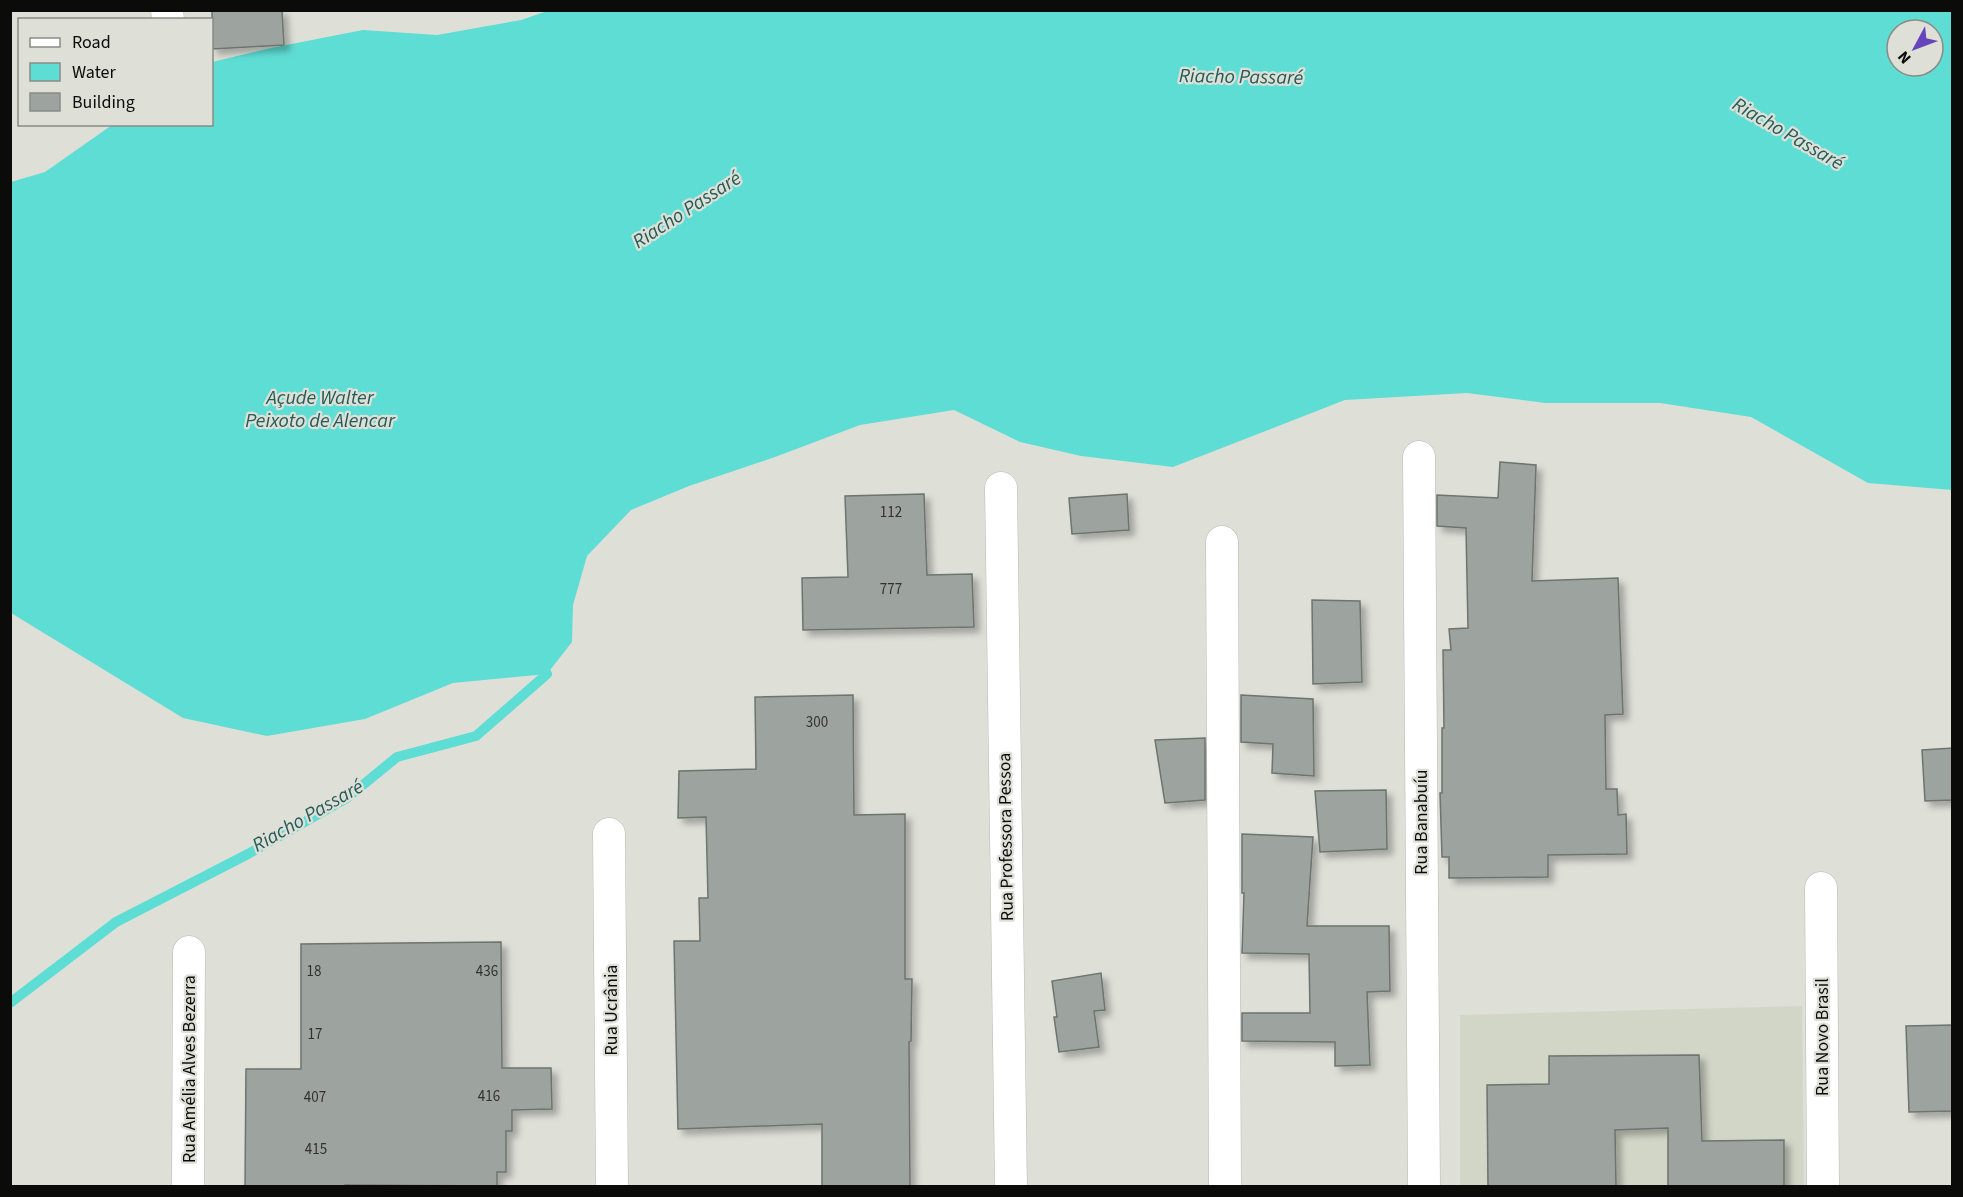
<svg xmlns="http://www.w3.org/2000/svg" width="1963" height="1197" font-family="'Source Sans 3',sans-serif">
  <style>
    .built { fill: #d2d6c7 }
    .water { fill: #5eddd4; fill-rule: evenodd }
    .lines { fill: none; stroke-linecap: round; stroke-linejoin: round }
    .stream { stroke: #5eddd4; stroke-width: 10 }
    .building { fill: #9da49f; stroke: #6d746f; stroke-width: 1.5; filter: url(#shadow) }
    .minor-casing { stroke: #b7b9b2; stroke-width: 33 }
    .minor { stroke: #fff; stroke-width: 32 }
    .labels { text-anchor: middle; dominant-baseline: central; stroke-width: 4.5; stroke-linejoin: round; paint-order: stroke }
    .number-label { font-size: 15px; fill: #30322e }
    .street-label { font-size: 18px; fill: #0b0c09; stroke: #dee0d8 }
    .water-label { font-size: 20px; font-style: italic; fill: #255b57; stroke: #dee0d8 }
  </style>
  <defs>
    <filter id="shadow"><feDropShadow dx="5.5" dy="5.5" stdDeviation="3" flood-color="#0004"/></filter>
  </defs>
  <rect width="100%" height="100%" fill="#dee0d8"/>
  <path class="built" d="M 1802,1006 L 1804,1186 L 1460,1186 L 1460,1015 Z"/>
  <path class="water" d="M 550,10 L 1952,11 L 1952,490 L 1868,483 L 1751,417 L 1660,403 L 1545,403 L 1467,393 L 1345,400 L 1173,467 L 1081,456 L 1020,442 L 954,410 L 860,425 L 775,457 L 689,486 L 631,510 L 587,556 L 573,605 L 572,642 L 547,674 L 453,683 L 365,719 L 267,736 L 183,718 L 11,613 L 11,182 L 45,172 L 112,125 L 212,124 L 212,62 L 271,48 L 363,30 L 437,35 L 521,20 ZM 1897,30 L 1933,30 L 1933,66 L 1897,66 Z"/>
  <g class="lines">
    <path class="stream" d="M 10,1003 L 116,922 L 248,854 L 347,798 L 397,757 L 476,736 L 547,674 L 541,664"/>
  </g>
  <g class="building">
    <path d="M 212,10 L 282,10 L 284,45 L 212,49 Z"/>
    <path d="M 1500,462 L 1536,465 L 1532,581 L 1618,578 L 1623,714 L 1605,715 L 1606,789 L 1617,789 L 1618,815 L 1626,814 L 1627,854 L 1548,855 L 1548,877 L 1449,878 L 1449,857 L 1442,857 L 1440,793 L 1442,793 L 1442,728 L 1444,728 L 1443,650 L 1451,650 L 1449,629 L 1468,628 L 1466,528 L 1437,526 L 1437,495 L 1498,498 Z"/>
    <path d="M 924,494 L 927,575 L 972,574 L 974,627 L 803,630 L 802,578 L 848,577 L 845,496 Z"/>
    <path d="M 1127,494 L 1129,530 L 1072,534 L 1069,498 Z"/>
    <path d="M 1312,600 L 1360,601 L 1362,682 L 1313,684 Z"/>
    <path d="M 853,695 L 854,815 L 905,814 L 905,979 L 912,979 L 911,1041 L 909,1042 L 910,1186 L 822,1186 L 822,1124 L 678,1129 L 674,941 L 700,941 L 699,898 L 708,898 L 706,817 L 678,818 L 679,771 L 756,769 L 755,697 Z"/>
    <path d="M 1241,695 L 1313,699 L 1314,776 L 1272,773 L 1273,744 L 1241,742 Z"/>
    <path d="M 1205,738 L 1205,800 L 1165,803 L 1155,740 Z"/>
    <path d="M 1953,748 L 1953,800 L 1925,801 L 1922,750 Z"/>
    <path d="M 1386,790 L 1387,849 L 1320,852 L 1315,791 Z"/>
    <path d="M 1242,834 L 1313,837 L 1307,926 L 1389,926 L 1390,991 L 1367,992 L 1370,1065 L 1335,1066 L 1335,1042 L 1242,1041 L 1242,1013 L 1310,1013 L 1309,954 L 1242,953 L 1244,893 L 1242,893 Z"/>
    <path d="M 501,942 L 502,1068 L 551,1068 L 552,1109 L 512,1110 L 512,1131 L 506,1131 L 506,1172 L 497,1172 L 497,1186 L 345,1185 L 344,1186 L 245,1186 L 246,1069 L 301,1069 L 301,944 Z"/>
    <path d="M 1101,973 L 1105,1010 L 1094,1011 L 1099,1047 L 1059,1052 L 1054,1017 L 1057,1017 L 1052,981 Z"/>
    <path d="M 1953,1025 L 1953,1111 L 1909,1112 L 1906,1026 Z"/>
    <path d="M 1699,1055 L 1702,1141 L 1784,1140 L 1784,1186 L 1668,1186 L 1668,1128 L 1615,1130 L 1616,1186 L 1488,1186 L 1487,1085 L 1549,1084 L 1549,1056 Z"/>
  </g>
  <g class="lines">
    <defs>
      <g id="minor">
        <path d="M 167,10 L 168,20"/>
        <path d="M 1419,457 L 1424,1186"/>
        <path d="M 1001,488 L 1011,1186"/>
        <path d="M 1222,542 L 1225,1186"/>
        <path d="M 609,834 L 612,1186"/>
        <path d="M 1821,888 L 1823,1186"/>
        <path d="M 188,1186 L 189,952"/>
      </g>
    </defs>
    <use href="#minor" class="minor-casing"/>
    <use href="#minor" class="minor"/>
  </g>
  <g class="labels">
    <g class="number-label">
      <text x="891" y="512">112</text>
      <text x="891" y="589">777</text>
      <text x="817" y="722">300</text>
      <text x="314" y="971">18</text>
      <text x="487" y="971">436</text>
      <text x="315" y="1034">17</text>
      <text x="489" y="1096">416</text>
      <text x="315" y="1097">407</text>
      <text x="316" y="1149">415</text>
    </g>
    <g class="street-label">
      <text transform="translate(1421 822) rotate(-90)">Rua Banabuíu</text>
      <text transform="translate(1006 837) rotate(-91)">Rua Professora Pessoa</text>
      <text transform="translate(611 1010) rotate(-90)">Rua Ucrânia</text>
      <text transform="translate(1822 1037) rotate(-90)">Rua Novo Brasil</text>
      <text transform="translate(189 1069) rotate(-90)">Rua Amélia Alves Bezerra</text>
    </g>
    <g class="water-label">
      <text transform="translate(1241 77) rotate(1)">Riacho Passaré</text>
      <text transform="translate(1788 134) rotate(30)">Riacho Passaré</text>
      <text transform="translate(687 210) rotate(-33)">Riacho Passaré</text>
      <text x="320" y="398">Açude Walter<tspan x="320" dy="23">Peixoto de Alencar</tspan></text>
      <text transform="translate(308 816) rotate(-30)">Riacho Passaré</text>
    </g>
  </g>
  <rect width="1963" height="1197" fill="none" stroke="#0b0c09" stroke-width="24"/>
  <rect x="18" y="18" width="195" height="108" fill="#dee0d8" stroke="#8a8b85" stroke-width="1.5"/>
  <rect x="30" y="38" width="30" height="9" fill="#ffffff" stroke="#8a8b85" stroke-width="1.5"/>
  <text x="72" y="48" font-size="18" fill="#0b0c09">Road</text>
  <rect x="30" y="63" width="30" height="18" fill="#5eddd4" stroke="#8a8b85" stroke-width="1.5"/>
  <text x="72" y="78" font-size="18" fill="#0b0c09">Water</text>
  <rect x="30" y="93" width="30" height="18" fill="#9da49f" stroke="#8a8b85" stroke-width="1.5"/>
  <text x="72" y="108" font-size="18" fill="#0b0c09">Building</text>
  <g transform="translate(1915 48) rotate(229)"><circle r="28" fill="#dee0d8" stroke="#8a8b85" stroke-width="1.5"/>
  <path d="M0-4.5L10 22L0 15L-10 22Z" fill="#6644bc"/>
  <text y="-9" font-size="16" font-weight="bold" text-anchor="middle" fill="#0b0c09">N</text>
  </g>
</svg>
